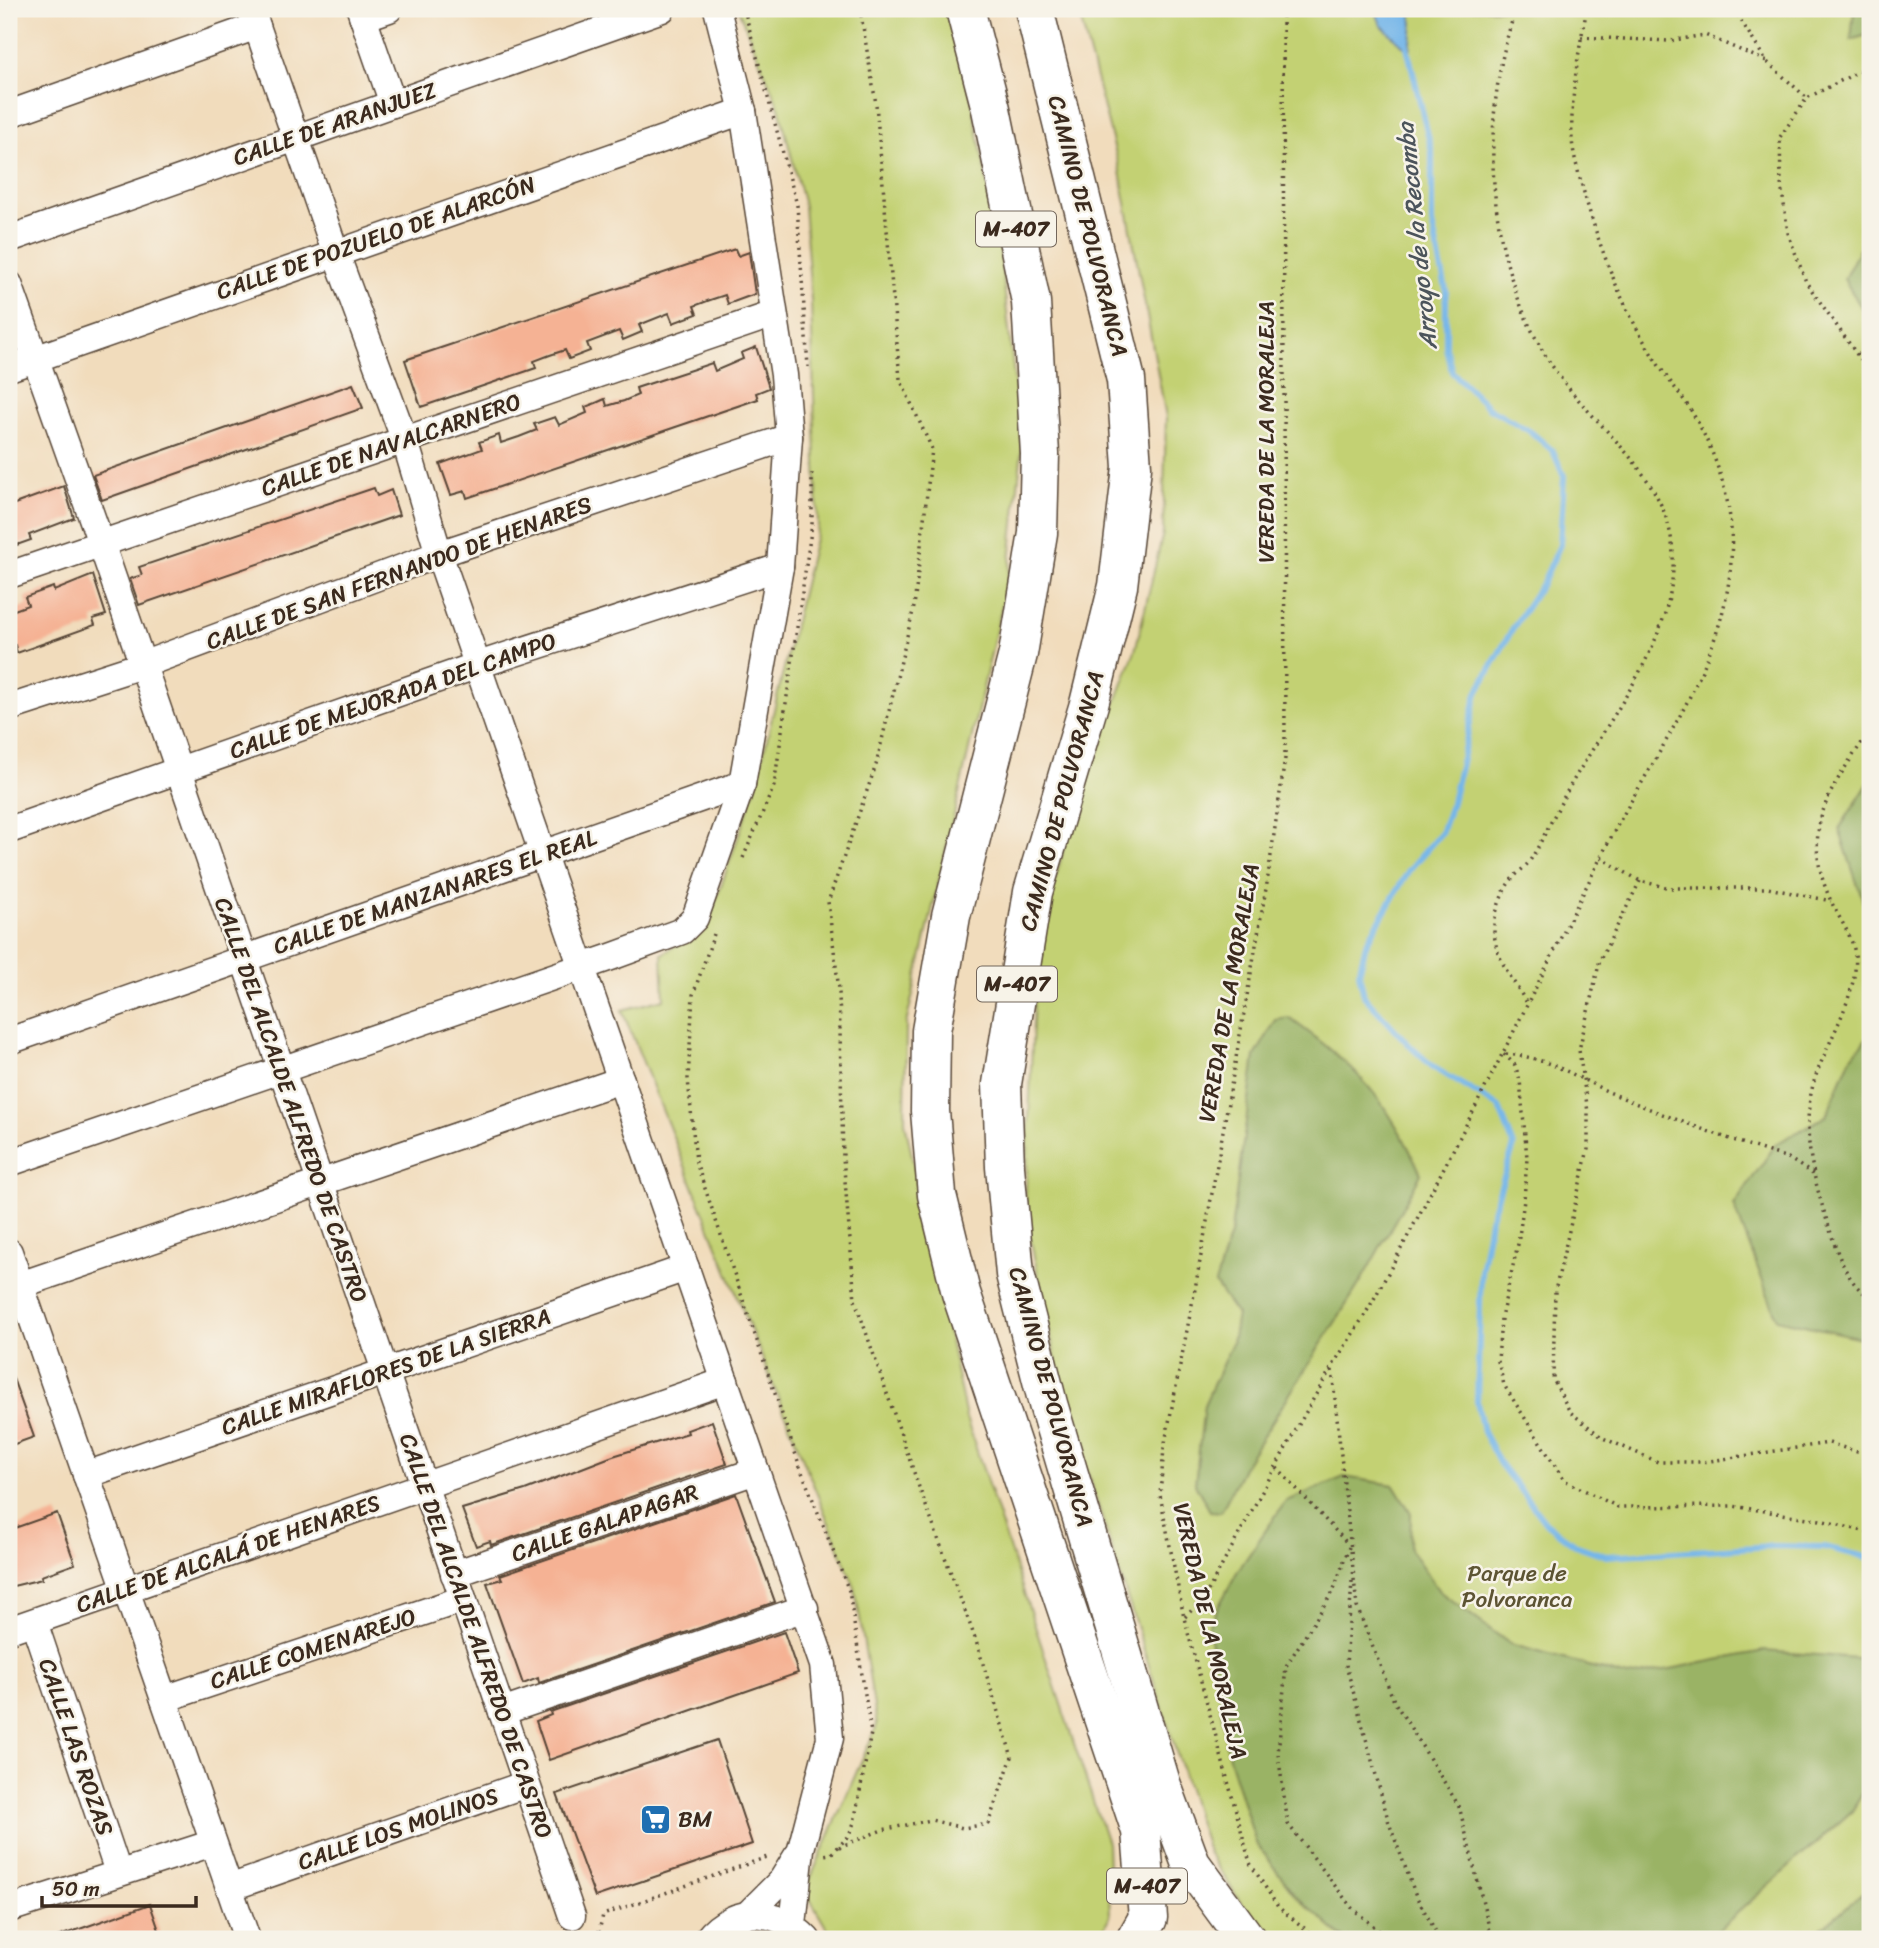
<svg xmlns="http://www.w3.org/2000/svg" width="1879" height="1948" font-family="Sriracha,sans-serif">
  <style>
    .green { fill: #c3d173; stroke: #7f7e48; stroke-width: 2 }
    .forest { fill: #9ab365; stroke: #6a6e42; stroke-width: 2 }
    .water { fill: #74b6e9; stroke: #587084; stroke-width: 2 }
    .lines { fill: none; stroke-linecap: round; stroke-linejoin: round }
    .stream { stroke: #74b6e9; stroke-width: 6 }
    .building { fill: #f5b294 }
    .minor-casing { stroke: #564536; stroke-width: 29 }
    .highway-casing { stroke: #564536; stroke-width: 41 }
    .path { stroke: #564536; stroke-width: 3.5; stroke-dasharray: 2 5; stroke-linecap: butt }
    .minor { stroke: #fff; stroke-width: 26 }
    .highway { stroke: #fff; stroke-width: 38 }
    .labels { text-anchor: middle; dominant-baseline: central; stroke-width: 5; stroke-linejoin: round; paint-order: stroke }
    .shield { fill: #f7f3e8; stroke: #73665b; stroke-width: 2 }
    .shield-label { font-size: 21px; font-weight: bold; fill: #3b2a1e }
    .street-label { font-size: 23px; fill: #3b2a1e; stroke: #f7f3e8 }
    .park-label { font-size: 23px; fill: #5d5433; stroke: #f7f3e8 }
    .poi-label { font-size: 23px; fill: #3b2a1e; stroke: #f7f3e8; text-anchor: start }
    .water-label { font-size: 24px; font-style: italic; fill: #4c545b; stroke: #f7f3e8 }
  </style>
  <rect width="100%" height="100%" fill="#f7f3e8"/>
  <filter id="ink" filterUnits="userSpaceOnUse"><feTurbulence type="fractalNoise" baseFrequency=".0143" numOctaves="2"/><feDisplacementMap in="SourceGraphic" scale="14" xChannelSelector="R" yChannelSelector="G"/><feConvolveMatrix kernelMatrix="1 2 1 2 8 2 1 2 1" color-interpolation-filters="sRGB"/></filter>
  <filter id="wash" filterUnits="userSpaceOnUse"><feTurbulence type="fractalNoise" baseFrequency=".00686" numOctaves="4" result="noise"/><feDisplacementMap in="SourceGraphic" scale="28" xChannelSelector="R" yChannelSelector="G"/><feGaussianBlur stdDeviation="1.57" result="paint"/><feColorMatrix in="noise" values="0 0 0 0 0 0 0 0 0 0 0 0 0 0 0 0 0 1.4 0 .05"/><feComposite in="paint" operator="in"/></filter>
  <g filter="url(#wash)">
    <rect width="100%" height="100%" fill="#f1dcbc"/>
    <g class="green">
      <path d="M 738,9 L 946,9 L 966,70 L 1000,250 L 1022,449 L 1008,579 L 906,1024 L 905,1122 L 966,1418 L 1107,1843 L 1110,1916 L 1098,1939 L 833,1939 L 805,1891 L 877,1725 L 855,1588 L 622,1010 L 664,999 L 662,954 L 707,926 L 755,789 L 818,526 L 811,301 L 804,206 L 779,107 Z"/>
      <path d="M 1078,9 L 1870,9 L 1870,1939 L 1284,1939 L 1250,1917 L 1208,1852 L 1063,1395 L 1025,1213 L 1036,950 L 1072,818 L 1135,651 L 1163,533 L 1166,417 L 1119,166 Z"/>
    </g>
    <g class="forest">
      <path d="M 1854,9 L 1870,9 L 1870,34 L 1851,40 Z"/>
      <path d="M 1870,228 L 1870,322 L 1844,279 Z"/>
      <path d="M 1870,781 L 1870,922 L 1839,829 Z"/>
      <path d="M 1289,1018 C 1356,1065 1388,1100 1421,1174 L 1360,1283 L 1244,1466 L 1221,1512 L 1210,1511 L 1195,1484 L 1204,1405 L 1232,1343 L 1237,1315 L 1215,1284 L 1231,1231 L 1255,1056 L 1276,1020 Z"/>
      <path d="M 1870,1034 L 1870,1340 L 1777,1319 L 1734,1205 L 1776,1144 L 1826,1116 L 1850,1059 Z"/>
      <path d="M 1344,1477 L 1394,1485 L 1411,1513 L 1410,1549 L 1439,1591 L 1510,1644 L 1628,1677 L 1764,1651 L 1870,1659 L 1870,1781 L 1852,1811 L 1708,1939 L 1344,1939 L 1295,1895 L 1256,1843 L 1229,1758 L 1208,1626 L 1237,1572 L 1286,1501 Z"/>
      <path d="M 1870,1887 L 1870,1939 L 1809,1939 Z"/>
    </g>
    <path class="water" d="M 1375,9 L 1410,9 L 1413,23 L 1410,52 L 1381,25 Z"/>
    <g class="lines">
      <path class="stream" d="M 1407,47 L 1432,152 L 1432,223 L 1446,289 L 1446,348 L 1452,372 L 1489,408 L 1531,432 L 1553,451 L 1564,476 L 1560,545 L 1543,582 L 1513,628 L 1477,693 L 1452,802 L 1441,833 L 1409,870 L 1366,944 L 1359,973 L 1364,996 L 1411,1047 L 1433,1067 L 1499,1107 L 1514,1146 L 1490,1220 L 1481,1272 L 1477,1401 L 1483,1432 L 1500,1464 L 1546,1523 L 1575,1545 L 1606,1556 L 1773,1546 L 1824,1547 L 1870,1558"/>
    </g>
    <g id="blocks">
      <g class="building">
        <path d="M 735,249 L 738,256 L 749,252 L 755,294 L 728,304 L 725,295 L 710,300 L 694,306 L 697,314 L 673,323 L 669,313 L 639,325 L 642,332 L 623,340 L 619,331 L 587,343 L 590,351 L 569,359 L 565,350 L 550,355 L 534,361 L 536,368 L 421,407 L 405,360 Z"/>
        <path d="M 756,347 L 769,388 L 756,393 L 758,399 L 467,498 L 465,491 L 451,495 L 440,464 L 482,449 L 479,442 L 499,435 L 501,443 L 519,437 L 537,430 L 534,424 L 555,417 L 559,425 L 587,413 L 585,407 L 596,403 L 605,399 L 607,406 L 624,401 L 638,395 L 636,388 L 712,363 L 715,371 L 743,359 L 741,353 Z"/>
        <path d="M 353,384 L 363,408 L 102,500 L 93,475 Z"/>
        <path d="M 64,486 L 74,518 L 29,535 L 31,540 L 14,546 L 9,532 L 9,506 Z"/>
        <path d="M 374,488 L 377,496 L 391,490 L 399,515 L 139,605 L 130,579 L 142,575 L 139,567 Z"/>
        <path d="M 93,575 L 106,615 L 93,619 L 95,625 L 17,653 L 15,645 L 9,647 L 9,612 L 28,605 L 25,597 L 53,587 L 54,591 Z"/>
        <path d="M 9,1373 L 11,1373 L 34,1437 L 9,1446 Z"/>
        <path d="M 712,1421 L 727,1464 L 491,1545 L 490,1541 L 476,1546 L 462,1509 L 525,1490 L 613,1456 L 688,1433 L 687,1430 Z"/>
        <path d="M 736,1494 L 775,1602 L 539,1683 L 538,1678 L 523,1684 L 487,1583 L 502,1579 L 500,1575 Z"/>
        <path d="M 57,1513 L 75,1564 L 41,1576 L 42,1579 L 9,1587 L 9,1530 Z"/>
        <path d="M 784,1632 L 798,1673 L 549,1760 L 536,1721 L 551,1715 L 550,1712 Z"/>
        <path d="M 717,1740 L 752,1844 L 595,1897 L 557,1794 Z"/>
        <path d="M 150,1904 L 162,1939 L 57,1939 L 57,1937 Z"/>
      </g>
    </g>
  </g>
  <g filter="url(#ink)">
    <use href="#blocks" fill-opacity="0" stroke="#564536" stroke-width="2"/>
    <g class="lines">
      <defs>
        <g id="minor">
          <path d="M 251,9 L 335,251 L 405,441 L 439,554 L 823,1665 L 830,1738 L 801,1849 L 793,1925"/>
          <path d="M 360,9 L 393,104"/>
          <path d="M 363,18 L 389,9"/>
          <path d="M 9,114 L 257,26"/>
          <path d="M 9,239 L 662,9"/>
          <path d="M 9,284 L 101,543 L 572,1916"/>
          <path d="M 9,368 L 743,111"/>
          <path d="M 9,575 L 774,314"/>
          <path d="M 9,708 L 142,665 L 439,554 L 789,437"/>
          <path d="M 9,830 L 478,665 L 780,567"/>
          <path d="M 9,1041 L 742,784"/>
          <path d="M 9,1163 L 611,957 L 682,931 L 695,918 L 742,784 L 780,567 L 789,437 L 784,375 L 743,111 L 717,9"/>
          <path d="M 9,1252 L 247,1939"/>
          <path d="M 20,1285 L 621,1080"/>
          <path d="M 86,1475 L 686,1268"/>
          <path d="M 454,1574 L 756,1471"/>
          <path d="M 34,1622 L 118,1872"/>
          <path d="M 9,1630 L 725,1381"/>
          <path d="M 164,1699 L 463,1599"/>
          <path d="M 502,1712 L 805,1608"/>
          <path d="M 229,1888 L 526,1784"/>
          <path d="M 9,1909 L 213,1843"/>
          <path d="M 747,1915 L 782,1880 L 797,1856"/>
          <path d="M 707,1939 C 735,1904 778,1909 807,1939"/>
        </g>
        <g id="highway">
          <path d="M 965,9 L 991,109 L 1031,302 L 1040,454 L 1038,533 L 1018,654 L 951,916 L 931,1031 L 930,1111 L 937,1195 L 961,1293 L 1141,1831 L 1148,1918 L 1136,1939"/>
          <path d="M 1034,9 L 1126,380 L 1132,467 L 1118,586 L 1089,704 L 1033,892 L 1002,1084 L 1005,1167 L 1015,1274 L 1048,1404 L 1161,1783 L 1191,1864 L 1246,1939"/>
        </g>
      </defs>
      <use href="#minor" class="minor-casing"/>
      <use href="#highway" class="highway-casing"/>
      <g class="path">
        <path d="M 744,9 L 797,205 L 808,367"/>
        <path d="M 1283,9 L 1285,758 L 1267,883 L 1195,1289 L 1164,1448 L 1160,1495 L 1184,1618 L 1250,1863 L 1278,1907 L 1318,1939"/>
        <path d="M 1516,9 C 1476,123 1486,277 1560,377 C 1602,434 1670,478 1673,555 C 1677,635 1611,716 1573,781 C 1558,806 1546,834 1531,859 C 1526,867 1518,872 1512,879 C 1503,889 1495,912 1494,925 C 1493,959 1513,977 1528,1006"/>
        <path d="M 1734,9 L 1766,61 L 1807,98"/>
        <path d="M 1581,37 L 1669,41 L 1705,35 L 1766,61"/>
        <path d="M 1870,61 L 1862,70 L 1807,98 L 1780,137 L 1781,183 L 1788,233 L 1806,282 L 1870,373"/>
        <path d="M 1870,731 C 1830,789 1798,829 1831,901 C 1842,925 1859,943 1855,970 C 1850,1006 1831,1037 1818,1070 C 1797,1123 1813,1178 1830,1230 C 1837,1253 1848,1285 1870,1297"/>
        <path d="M 743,858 L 774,786 L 812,524 L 812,472"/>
        <path d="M 1601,858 L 1640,881 L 1670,888 L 1768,888 L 1831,901"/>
        <path d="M 1640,881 L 1600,960 L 1579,1050 L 1588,1112 L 1588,1149 L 1555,1291 L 1553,1379 L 1570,1412 L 1603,1438 L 1658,1462 L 1703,1462 L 1829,1443 L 1870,1456"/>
        <path d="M 714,934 L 693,995 L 688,1079 L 696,1162 L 800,1467 L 849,1591 L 871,1733 L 854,1823 L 848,1837 L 831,1854 L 824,1855"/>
        <path d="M 1504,1054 L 1515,1065 L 1520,1080 L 1527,1158 L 1524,1200 L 1518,1244 L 1501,1318 L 1498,1361 L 1504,1385 L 1564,1480 L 1618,1507 L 1733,1506 L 1820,1520 L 1870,1533"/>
        <path d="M 1506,1054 C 1551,1057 1577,1079 1616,1095 C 1672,1119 1730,1140 1788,1158 L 1813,1174"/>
        <path d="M 1332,1370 L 1357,1607 L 1394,1701 L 1459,1806 L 1492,1939"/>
        <path d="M 1277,1468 L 1348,1544"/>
        <path d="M 1349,1547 L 1333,1592 L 1286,1666 L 1278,1754 L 1288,1824 L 1352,1908 L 1389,1939"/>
        <path d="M 1352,1581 L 1346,1665 L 1389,1823 L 1416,1896 L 1440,1939"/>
        <path d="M 1185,1617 L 1204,1598 C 1247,1521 1287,1443 1332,1367 C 1346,1344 1361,1322 1374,1299 C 1454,1152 1529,1002 1604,851 C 1655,749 1739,650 1731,528 C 1728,488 1712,446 1692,412 C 1681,394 1667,379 1656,361 C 1624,311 1603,257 1586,200 C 1581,181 1574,160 1572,140 C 1570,102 1579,46 1587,9"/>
        <path d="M 839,1847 L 882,1830 L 931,1820 L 963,1828 L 988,1824 L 1012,1757 L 975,1638 L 919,1487 L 855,1300 L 843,1157 L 839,990 L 828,902 L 876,765 L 914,607 L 932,449 L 900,379 L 876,104 L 860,9"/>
        <path d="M 597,1939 L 603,1915 L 770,1856"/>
      </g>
      <use href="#minor" class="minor"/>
      <use href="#highway" class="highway"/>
    </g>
  </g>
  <defs>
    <symbol id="supermarket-square" viewBox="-11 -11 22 22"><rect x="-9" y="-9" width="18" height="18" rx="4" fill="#1f6fb2" stroke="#f7f3e8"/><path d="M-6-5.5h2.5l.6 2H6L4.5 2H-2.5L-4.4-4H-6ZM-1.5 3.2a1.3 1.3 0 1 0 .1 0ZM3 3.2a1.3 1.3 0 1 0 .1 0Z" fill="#fff"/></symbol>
  </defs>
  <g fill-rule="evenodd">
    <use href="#supermarket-square" x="638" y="1802" width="35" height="35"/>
  </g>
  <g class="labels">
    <g class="shield">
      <rect x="976" y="211.5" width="80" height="35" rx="5"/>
      <rect x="977" y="966.5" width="80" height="35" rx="5"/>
      <rect x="1107" y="1868.5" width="80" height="35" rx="5"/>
    </g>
    <g class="shield-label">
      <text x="1016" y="229">M-407</text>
      <text x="1017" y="984">M-407</text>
      <text x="1147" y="1886">M-407</text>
    </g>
    <g class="street-label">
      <text transform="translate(335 124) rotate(-19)">CALLE DE ARANJUEZ</text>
      <text transform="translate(1088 226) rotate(76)">CAMINO DE POLVORANCA</text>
      <text transform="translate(376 238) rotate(-19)">CALLE DE POZUELO DE ALARCÓN</text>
      <text transform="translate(1266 432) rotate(-90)">VEREDA DE LA MORALEJA</text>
      <text transform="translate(391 445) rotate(-19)">CALLE DE NAVALCARNERO</text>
      <text transform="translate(399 573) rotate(-20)">CALLE DE SAN FERNANDO DE HENARES</text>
      <text transform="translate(393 696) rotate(-19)">CALLE DE MEJORADA DEL CAMPO</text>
      <text transform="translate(1062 801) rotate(-75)">CAMINO DE POLVORANCA</text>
      <text transform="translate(435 892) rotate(-19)">CALLE DE MANZANARES EL REAL</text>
      <text transform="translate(1229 993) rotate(-80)">VEREDA DE LA MORALEJA</text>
      <text transform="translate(291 1100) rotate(71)">CALLE DEL ALCALDE ALFREDO DE CASTRO</text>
      <text transform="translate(386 1372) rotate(-19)">CALLE MIRAFLORES DE LA SIERRA</text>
      <text transform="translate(1051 1397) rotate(75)">CAMINO DE POLVORANCA</text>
      <text transform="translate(605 1523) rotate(-19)">CALLE GALAPAGAR</text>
      <text transform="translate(228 1554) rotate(-19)">CALLE DE ALCALÁ DE HENARES</text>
      <text transform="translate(1210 1631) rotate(77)">VEREDA DE LA MORALEJA</text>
      <text transform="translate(476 1636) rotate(71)">CALLE DEL ALCALDE ALFREDO DE CASTRO</text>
      <text transform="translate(313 1649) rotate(-18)">CALLE COMENAREJO</text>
      <text transform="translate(76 1747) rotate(71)">CALLE LAS ROZAS</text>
      <text transform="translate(398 1829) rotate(-19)">CALLE LOS MOLINOS</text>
    </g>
    <g class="park-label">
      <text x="1517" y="1573">Parque de<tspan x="1517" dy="26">Polvoranca</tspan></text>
    </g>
    <g class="poi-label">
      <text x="678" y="1819">BM</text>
    </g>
    <g class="water-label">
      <text transform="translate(1417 236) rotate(-96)">Arroyo de la Recomba</text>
    </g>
  </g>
  <rect width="1879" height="1948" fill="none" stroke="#f7f3e8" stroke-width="35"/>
  <path d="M42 1896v10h154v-10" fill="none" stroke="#3b2a1e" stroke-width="3.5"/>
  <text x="52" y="1896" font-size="21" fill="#3b2a1e" stroke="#f7f3e8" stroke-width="5" paint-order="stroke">50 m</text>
</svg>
